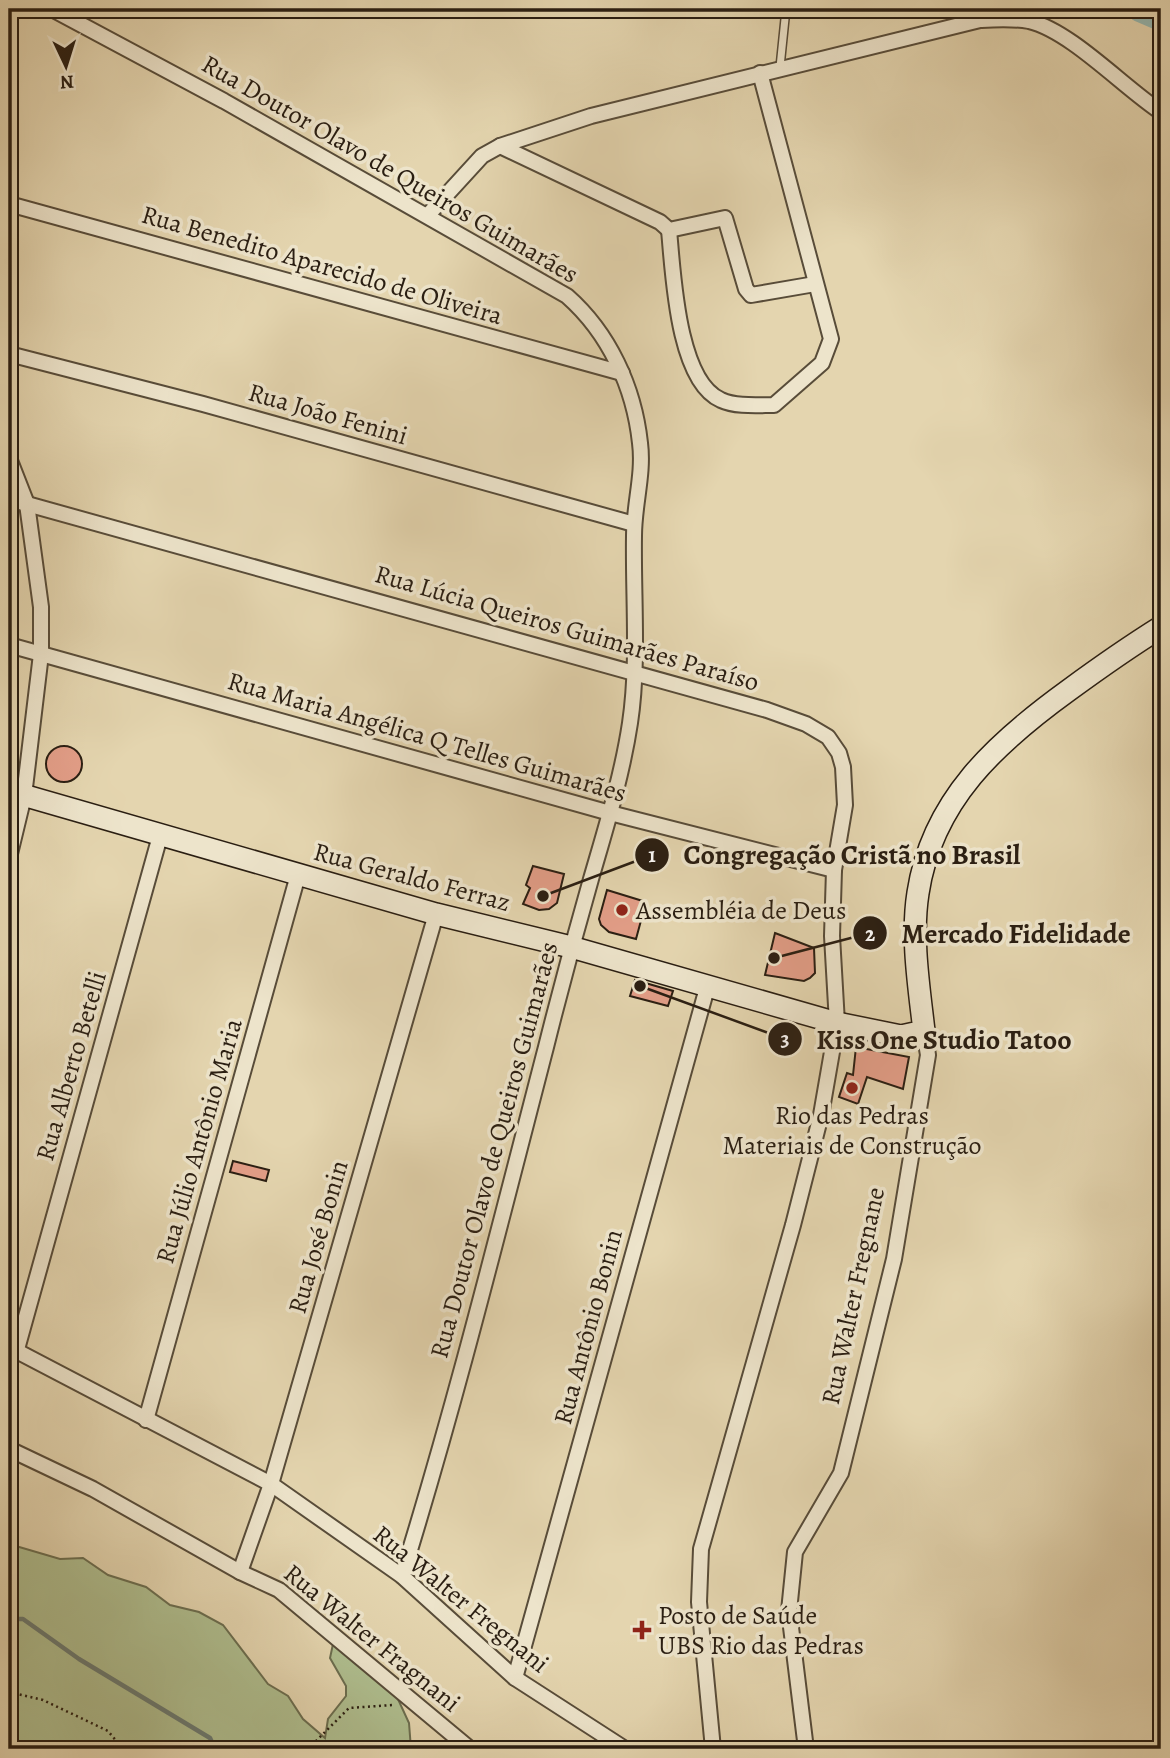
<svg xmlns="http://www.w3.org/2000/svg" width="1170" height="1758" font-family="Alegreya,serif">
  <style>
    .green { fill: #afbe8f; stroke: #6c6e50; stroke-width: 2 }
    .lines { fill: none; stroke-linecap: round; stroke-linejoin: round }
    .stream { stroke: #6b7a71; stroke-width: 4.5 }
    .river { stroke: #96b8b1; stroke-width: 26 }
    .building { fill: #e39e88; stroke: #2a1e12; stroke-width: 2 }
    .lane-casing { stroke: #584c39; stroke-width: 10 }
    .street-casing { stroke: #584c39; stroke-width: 18 }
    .secondary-casing { stroke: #2a1e12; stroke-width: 24 }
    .path { stroke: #2a1e12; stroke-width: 2.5; stroke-dasharray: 2 3.5; stroke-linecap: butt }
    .lane { stroke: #ede4cb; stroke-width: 7 }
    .street { stroke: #ede4cb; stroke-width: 14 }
    .secondary { stroke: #ede4cb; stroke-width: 21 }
    .poi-dot { fill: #8f2418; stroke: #ede4cb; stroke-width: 2.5 }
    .labels { text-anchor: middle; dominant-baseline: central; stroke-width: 7; stroke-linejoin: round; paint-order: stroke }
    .street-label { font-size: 26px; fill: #2a1e12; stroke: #ede4cb }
    .poi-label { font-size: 26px; fill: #2a1e12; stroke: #ede4cb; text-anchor: start }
    .leader { fill: none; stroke: #2a1e12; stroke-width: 2.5 }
    .callout-dot { fill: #2a1e12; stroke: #ede4cb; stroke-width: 2.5 }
    .mark-label { font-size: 21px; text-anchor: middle; font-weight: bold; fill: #fff }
    .callout-label { font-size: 28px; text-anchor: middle; font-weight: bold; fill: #2a1e12; stroke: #ede4cb; stroke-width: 7; stroke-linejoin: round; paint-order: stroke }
  </style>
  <rect width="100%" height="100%" fill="#e4d5af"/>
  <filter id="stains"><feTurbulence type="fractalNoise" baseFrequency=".00286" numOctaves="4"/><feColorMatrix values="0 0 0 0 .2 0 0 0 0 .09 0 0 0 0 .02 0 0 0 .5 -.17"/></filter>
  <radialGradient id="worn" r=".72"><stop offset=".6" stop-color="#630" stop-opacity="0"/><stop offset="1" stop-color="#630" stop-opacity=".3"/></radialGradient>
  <path class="green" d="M 9,1544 L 60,1559 L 83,1558 L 108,1575 L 146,1587 L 170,1605 L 199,1612 L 223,1625 L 268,1684 L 288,1696 L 303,1719 L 325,1738 L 328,1719 L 346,1696 L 346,1686 L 330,1658 L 333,1644 L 391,1684 L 409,1723 L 411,1749 L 9,1749 Z"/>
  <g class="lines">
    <path class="stream" d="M 9,1619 L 23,1619 L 79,1659 L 210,1738 L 215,1749"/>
    <path class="river" d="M 1140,9 L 1161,18"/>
  </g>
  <g class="building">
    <circle cx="64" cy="764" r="18"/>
    <path d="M 533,866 L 564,874 L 557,903 L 549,909 L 539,910 L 523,904 L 530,888 L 526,885 Z"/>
    <path d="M 607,890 L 646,902 L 636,939 L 609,932 L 601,925 L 599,919 Z"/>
    <path d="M 775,933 L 814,948 L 815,973 L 810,978 L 804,981 L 765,975 Z"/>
    <path d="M 635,980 L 673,991 L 668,1006 L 630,996 Z"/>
    <path d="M 856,1047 L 909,1057 L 903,1089 L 867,1077 L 858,1104 L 839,1097 L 847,1073 L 853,1075 Z"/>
    <path d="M 233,1161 L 269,1170 L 266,1181 L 230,1172 Z"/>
  </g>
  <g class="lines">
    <defs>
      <path id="lane" d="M 780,67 L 786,9"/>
      <g id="street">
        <path d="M 52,9 L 224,101 L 567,296 C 609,333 634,387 640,443 C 644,474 634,504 634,536 C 633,596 639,664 630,723 C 622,776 606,827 591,879 C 575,935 560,991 546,1047 C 500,1224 456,1402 402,1576"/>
        <path d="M 500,146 L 660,222 L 669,230 L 725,218 L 746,289 L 751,295 L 815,284"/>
        <path d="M 9,204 L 622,373"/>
        <path d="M 428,215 L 482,156 L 500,146 L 591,116 L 980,20 C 997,19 1012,18 1029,21 C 1071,31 1123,87 1161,112"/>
        <path d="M 669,230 C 673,271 677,381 721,400 C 736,407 758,405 774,405 L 822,363 L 831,339 L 760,73"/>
        <path d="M 9,354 L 203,404 L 634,524"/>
        <path d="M 9,458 L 27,504 L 41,607 L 41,654 L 24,796 L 9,858"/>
        <path d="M 9,499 L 767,710 L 806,724 L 828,737 L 839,753 L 843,767 L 845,805 L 834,870 L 832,936 L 837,1023 L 821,1115 L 793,1225 L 701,1549 L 699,1602 L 713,1749"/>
        <path d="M 9,645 L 610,813 L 834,870"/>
        <path d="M 9,1347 L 271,1484 L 402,1576 L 515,1678 L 625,1749"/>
        <path d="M 17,1349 L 160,836"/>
        <path d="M 146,1420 L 298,875"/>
        <path d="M 9,1449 L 93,1489 L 240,1572 L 279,1590 L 470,1749"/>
        <path d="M 240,1572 L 271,1484 L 436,914"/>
        <path d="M 515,1678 L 707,988"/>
        <path d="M 806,1749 L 789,1611 L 795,1552 L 841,1473 L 894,1259 L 928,1055 L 924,1031"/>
      </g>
      <path id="secondary" d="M 9,791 L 436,914 L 571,947 L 837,1023 L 901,1036 L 924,1031 C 919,987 911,937 918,893 C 932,800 997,742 1069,690 C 1099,668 1129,647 1161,627"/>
    </defs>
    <use href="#lane" class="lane-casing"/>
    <use href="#street" class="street-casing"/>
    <use href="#secondary" class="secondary-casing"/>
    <g class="path">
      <path d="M 9,1692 L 43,1700 L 108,1731 L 123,1749"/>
      <path d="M 308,1749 L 349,1708 L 393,1705"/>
    </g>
    <use href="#lane" class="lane"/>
    <use href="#street" class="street"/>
    <use href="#secondary" class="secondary"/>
  </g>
  <g class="poi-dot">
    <circle cx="622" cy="910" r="7"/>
    <circle cx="852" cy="1088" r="7"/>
    <path d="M638.5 1619.5h7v7h7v7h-7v7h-7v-7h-7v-7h7z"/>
  </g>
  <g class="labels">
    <g class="street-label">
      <text transform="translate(390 169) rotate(30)">Rua Doutor Olavo de Queiros Guimarães</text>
      <text transform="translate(322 265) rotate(16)">Rua Benedito Aparecido de Oliveira</text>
      <text transform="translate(328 414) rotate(16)">Rua João Fenini</text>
      <text transform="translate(567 628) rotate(16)">Rua Lúcia Queiros Guimarães Paraíso</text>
      <text transform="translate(427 737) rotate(16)">Rua Maria Angélica Q Telles Guimarães</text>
      <text transform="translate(412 877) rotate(15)">Rua Geraldo Ferraz</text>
      <text transform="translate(71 1066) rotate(-74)">Rua Alberto Betelli</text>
      <text transform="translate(199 1141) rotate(-74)">Rua Júlio Antônio Maria</text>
      <text transform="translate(494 1150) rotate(-75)">Rua Doutor Olavo de Queiros Guimarães</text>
      <text transform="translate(318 1237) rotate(-74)">Rua José Bonin</text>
      <text transform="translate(853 1296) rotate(-78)">Rua Walter Fregnane</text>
      <text transform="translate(588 1327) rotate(-75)">Rua Antônio Bonin</text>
      <text transform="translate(461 1599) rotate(39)">Rua Walter Fregnani</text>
      <text transform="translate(372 1638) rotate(39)">Rua Walter Fragnani</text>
    </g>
    <g class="poi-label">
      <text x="636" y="910">Assembléia de Deus</text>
      <text x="852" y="1115" text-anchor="middle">Rio das Pedras<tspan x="852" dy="30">Materiais de Construção</tspan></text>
      <text x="658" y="1615">Posto de Saúde<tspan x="658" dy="30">UBS Rio das Pedras</tspan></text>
    </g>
  </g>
  <path class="leader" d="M543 896L652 855M774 958L870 933M640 986L785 1039"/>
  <g class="callout-dot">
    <circle cx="543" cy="896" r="7"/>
    <circle cx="774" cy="958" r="7"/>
    <circle cx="640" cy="986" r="7"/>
    <circle cx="652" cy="855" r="18"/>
    <circle cx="870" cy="933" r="18"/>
    <circle cx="785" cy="1039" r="18"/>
  </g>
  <g class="mark-label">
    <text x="652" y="862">1</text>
    <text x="870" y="941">2</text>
    <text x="785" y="1046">3</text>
  </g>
  <g class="callout-label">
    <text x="852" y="864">Congregação Cristã no Brasil</text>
    <text x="1016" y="943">Mercado Fidelidade</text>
    <text x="944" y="1049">Kiss One Studio Tatoo</text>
  </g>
  <rect width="1170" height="1758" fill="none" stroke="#e4d5af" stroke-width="35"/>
  <rect x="10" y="10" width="1149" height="1737" fill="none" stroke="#2a1e12" stroke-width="3.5"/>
  <rect x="18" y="18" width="1135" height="1723" fill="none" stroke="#2a1e12" stroke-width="2"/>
  <g transform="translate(66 66) rotate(176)" stroke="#ede4cb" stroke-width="5" paint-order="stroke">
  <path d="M0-5L12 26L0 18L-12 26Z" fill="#2a1e12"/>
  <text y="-10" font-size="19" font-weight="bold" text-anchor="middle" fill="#2a1e12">N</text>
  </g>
  <rect width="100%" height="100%" filter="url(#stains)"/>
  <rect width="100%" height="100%" fill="url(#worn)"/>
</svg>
